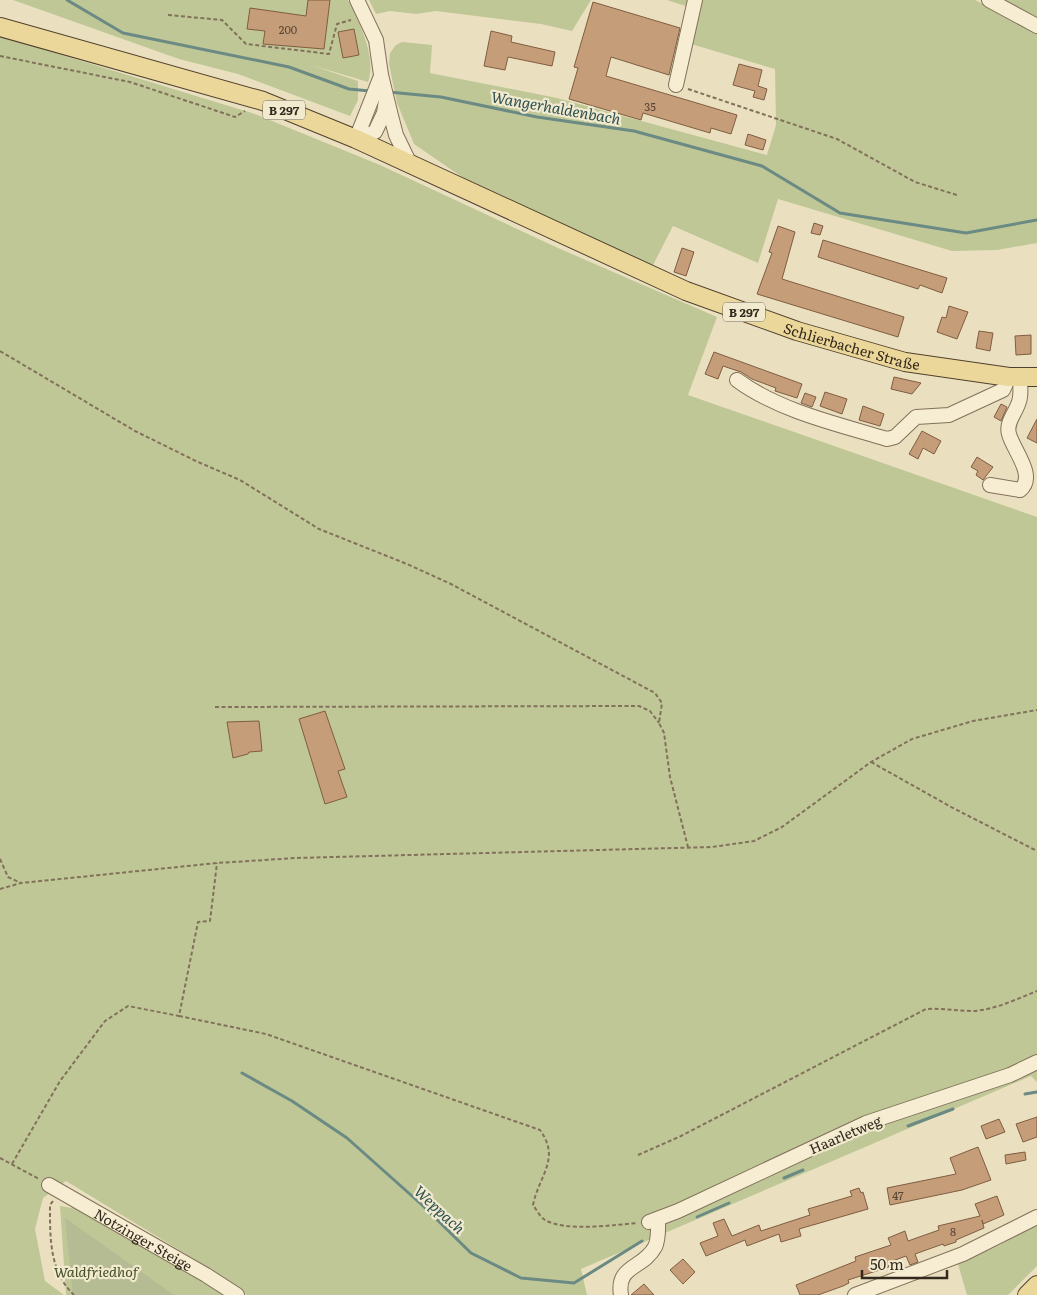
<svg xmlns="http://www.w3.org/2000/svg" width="1037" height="1295" font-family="Literata,serif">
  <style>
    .green { fill: #bfc796 }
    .cemetery { fill: #b5bc94 }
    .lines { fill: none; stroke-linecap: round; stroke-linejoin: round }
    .stream { stroke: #6b8a84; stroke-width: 3 }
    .building { fill: #c69d79; stroke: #7f5d41 }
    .minor-casing { stroke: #82715a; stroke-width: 16 }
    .major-casing { stroke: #50402e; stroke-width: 20 }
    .path { stroke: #82715a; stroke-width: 2; stroke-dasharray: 4 2.5; stroke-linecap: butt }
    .minor { stroke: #f6edd3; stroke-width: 14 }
    .major { stroke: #ecd79a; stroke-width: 18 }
    .labels { text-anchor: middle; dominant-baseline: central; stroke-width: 4.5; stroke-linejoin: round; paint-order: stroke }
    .number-label { font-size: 11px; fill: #584634 }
    .shield { fill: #f2eacf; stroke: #6c6352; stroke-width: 1 }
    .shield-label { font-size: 12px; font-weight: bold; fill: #33291d }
    .street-label { font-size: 14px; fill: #33291d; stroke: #f2eacf }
    .park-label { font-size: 14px; font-style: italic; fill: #414e25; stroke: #f2eacf }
    .water-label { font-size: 15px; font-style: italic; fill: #2d5151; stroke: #f2eacf }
  </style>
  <rect width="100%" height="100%" fill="#eae0c0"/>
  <g class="green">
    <path d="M 13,0 L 348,0 C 359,22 377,57 368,82 L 311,65 L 358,81 L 358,100 L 350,116 L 238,74 L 179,59 Z"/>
    <path d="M 369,0 L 591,0 L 572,31 L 541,24 L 436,11 L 416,14 L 390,11 L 376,14 Z"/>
    <path d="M 667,0 L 975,0 L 1037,31 L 1037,243 L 997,250 L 952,251 L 778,199 L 758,263 L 673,226 L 651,269 L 488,195 L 414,144 L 397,103 L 389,64 L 390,53 L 396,45 L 402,42 L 432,45 L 430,73 L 557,98 L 767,155 L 776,125 L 775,69 L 691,44 L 698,10 Z"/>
    <path d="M 999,0 L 1037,0 L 1037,18 Z"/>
    <path d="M 0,36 L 255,114 L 380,165 L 558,248 L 717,317 L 688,395 L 1037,517 L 1037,1082 L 1031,1076 L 581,1269 L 587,1295 L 247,1295 L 222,1276 L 66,1181 L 43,1198 L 35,1229 L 45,1281 L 64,1295 L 0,1295 Z"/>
    <path d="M 60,1206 L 78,1209 L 225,1295 L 66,1295 Z"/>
    <path d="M 1037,1223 L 1037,1266 L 1008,1295 L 967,1295 L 958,1264 L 1000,1245 Z"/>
  </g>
  <path class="cemetery" d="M 65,1218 L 174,1295 L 73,1295 Z"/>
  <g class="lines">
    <g class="stream">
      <path d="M 67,0 L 123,33 L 289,67 L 349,89 L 370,91"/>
      <path d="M 389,92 L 441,97 L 537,117 L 634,131 L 762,166 L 840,213 L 966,233 L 1037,220"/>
      <path d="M 242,1073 L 292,1101 L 347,1138 L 421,1204 L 471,1253 L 521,1278 L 574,1283 L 642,1241"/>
      <path d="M 1025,1094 L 1037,1092"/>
      <path d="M 908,1126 L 953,1109"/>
      <path d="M 784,1178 L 803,1170"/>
      <path d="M 697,1217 L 729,1203"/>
    </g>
  </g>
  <g class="building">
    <path d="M 308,0 L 330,0 L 324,49 L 263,44 L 265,31 L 247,29 L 250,8 L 306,16 Z"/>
    <path d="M 593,2 L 680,28 L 669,75 L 611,57 L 606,76 L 737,115 L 731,134 L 711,128 L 710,133 L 643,113 L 641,120 L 569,99 L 578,68 L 574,67 Z"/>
    <path d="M 354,29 L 359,55 L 343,58 L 338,32 Z"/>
    <path d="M 491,31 L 512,36 L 511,42 L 555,52 L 552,66 L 508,57 L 505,70 L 484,66 Z"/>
    <path d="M 739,64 L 762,70 L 758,86 L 767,89 L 764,100 L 753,97 L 755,91 L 733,85 Z"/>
    <path d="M 748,134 L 766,140 L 763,150 L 745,145 Z"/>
    <path d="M 814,223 L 823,226 L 820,235 L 811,233 Z"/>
    <path d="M 778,226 L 795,232 L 782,279 L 904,317 L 898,337 L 757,294 L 772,253 L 769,252 Z"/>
    <path d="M 823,240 L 947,278 L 942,293 L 920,285 L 918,289 L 818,257 Z"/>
    <path d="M 682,248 L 694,252 L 686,276 L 674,272 Z"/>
    <path d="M 949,306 L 968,312 L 957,339 L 937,332 L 942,317 L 946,318 Z"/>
    <path d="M 979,331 L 993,333 L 990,351 L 976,348 Z"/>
    <path d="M 1031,335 L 1031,354 L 1016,355 L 1015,336 Z"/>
    <path d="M 714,352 L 802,384 L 797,398 L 775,391 L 776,388 L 752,379 L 741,372 L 723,366 L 718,379 L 705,374 Z"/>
    <path d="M 894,377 L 921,383 L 912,394 L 891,389 Z"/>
    <path d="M 825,392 L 847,399 L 842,414 L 820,406 Z"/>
    <path d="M 805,393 L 816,397 L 812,407 L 801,403 Z"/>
    <path d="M 1001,404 L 1007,407 L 1001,421 L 994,417 Z"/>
    <path d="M 863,406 L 884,414 L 880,426 L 859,420 Z"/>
    <path d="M 1037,419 L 1037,443 L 1027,438 Z"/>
    <path d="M 922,431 L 941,441 L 934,454 L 923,448 L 918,459 L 909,454 Z"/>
    <path d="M 977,457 L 993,467 L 983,480 L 976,475 L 978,471 L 971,467 Z"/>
    <path d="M 325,711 L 345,769 L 338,771 L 347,797 L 325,804 L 299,719 Z"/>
    <path d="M 259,721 L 262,751 L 249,752 L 248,754 L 233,758 L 227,722 Z"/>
    <path d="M 1037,1117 L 1037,1137 L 1023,1142 L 1016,1124 Z"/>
    <path d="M 999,1119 L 1005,1132 L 986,1139 L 981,1126 Z"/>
    <path d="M 978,1147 L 991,1180 L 962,1190 L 890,1205 L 887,1188 L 956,1174 L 950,1158 Z"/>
    <path d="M 1025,1152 L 1026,1160 L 1006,1164 L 1005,1155 Z"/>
    <path d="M 859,1188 L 861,1193 L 863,1192 L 868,1209 L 799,1229 L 801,1236 L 781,1242 L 779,1234 L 747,1246 L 745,1240 L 706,1256 L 700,1243 L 718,1236 L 713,1223 L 724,1219 L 732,1236 L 759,1225 L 761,1231 L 810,1215 L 808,1209 L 852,1196 L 850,1191 Z"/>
    <path d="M 997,1196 L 1004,1215 L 983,1224 L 982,1220 L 984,1228 L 956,1240 L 956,1242 L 944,1246 L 943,1244 L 915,1254 L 918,1262 L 910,1265 L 906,1256 L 887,1263 L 889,1267 L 848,1280 L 849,1283 L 843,1286 L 818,1295 L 800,1295 L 796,1285 L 856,1261 L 855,1257 L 891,1245 L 888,1238 L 905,1231 L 908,1241 L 939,1230 L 938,1226 L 980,1216 L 975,1204 Z"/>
    <path d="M 683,1259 L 695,1272 L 683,1284 L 670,1270 Z"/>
    <path d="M 644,1284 L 654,1295 L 631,1295 Z"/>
  </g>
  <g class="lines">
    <defs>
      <g id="minor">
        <path d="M 357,0 L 376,40 L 381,75 L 391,116 L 396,135 L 409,162"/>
        <path d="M 989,0 L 1037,26"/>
        <path d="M 676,85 L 695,0"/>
        <path d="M 356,139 L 381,76"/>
        <path d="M 356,139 L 375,132 L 384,113 L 386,100"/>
        <path d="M 737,380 C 779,411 837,424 887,439 L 895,437 L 916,417 L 949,415 L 1003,390 L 1009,377"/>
        <path d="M 990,485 L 1020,490 C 1037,476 1013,450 1009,434 C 1005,421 1019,410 1020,397 C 1021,391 1020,384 1020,378"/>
        <path id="s1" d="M 49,1185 L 206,1275 L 237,1295"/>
        <path d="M 649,1222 L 678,1211 L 866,1123 L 1010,1075 L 1037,1062"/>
        <path d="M 621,1295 C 616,1265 643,1269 655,1247 C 659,1239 658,1228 658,1219"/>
        <path d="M 855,1295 L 963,1254 L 1037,1217"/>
      </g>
      <g id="major">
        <path id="s2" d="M 0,27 L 263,101 L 356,139 L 686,291 L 797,331 L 905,362 L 1009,377 L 1037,377"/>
        <path d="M 1027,1295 L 1037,1285"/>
      </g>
    </defs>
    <use href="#minor" class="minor-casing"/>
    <use href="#major" class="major-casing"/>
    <g class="path">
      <path d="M 168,15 L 222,20 L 246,44 L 329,54 L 337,24 L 351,20"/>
      <path d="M 0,56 L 130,82 L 235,117 L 245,111"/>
      <path d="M 688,89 L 837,139 L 915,182 L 957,195"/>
      <path d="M 0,351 L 135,431 L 198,462 L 240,480 L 319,529 L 407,564 L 451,584 L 655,693 L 662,703 L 659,723 L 664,733 L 670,777 L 688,847"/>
      <path d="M 215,707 L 639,706 L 650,711 L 659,723"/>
      <path d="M 871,762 L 953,808 L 1037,851"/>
      <path d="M 0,859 L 8,877 L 21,883"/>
      <path d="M 0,889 L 21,883 L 217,863 L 296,858 L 712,847 L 754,841 L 782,827 L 871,762 L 912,739 L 973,721 L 1037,710"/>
      <path d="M 179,1016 L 266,1034 L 540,1130 C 561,1159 539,1175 533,1205 C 536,1209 540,1217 545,1220 C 566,1232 613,1225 637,1223"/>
      <path d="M 638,1155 L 681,1136 L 926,1009 C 942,1008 957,1011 973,1011 C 994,1010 1017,999 1037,991"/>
      <path d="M 0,1158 L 39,1179"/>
      <path d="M 12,1164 L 60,1081 L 105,1021 L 128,1006 L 179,1016 L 198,922 L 210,921 L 217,863"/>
      <path d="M 53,1201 L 50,1205 C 50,1237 49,1271 74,1295"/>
    </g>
    <use href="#minor" class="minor"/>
    <use href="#major" class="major"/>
  </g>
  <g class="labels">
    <g class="number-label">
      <text x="288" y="29">200</text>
      <text x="650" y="106">35</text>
      <text x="898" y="1195">47</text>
      <text x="953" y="1231">8</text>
    </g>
    <g class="shield">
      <rect x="263" y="100.5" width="42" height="19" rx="4"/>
      <rect x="723" y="302.5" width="42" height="19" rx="4"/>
    </g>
    <g class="shield-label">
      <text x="284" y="110">B 297</text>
      <text x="744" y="312">B 297</text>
    </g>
    <g class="street-label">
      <text stroke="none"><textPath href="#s2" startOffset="912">Schlierbacher Straße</textPath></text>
      <text transform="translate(845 1134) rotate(-23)">Haarletweg</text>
      <text stroke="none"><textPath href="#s1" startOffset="109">Notzinger Steige</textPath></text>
    </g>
    <g class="park-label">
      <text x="96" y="1271">Waldfriedhof</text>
    </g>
    <g class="water-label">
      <text transform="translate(556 107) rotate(10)">Wangerhaldenbach</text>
      <text transform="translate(440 1209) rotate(43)">Weppach</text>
    </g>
  </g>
  <path d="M862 1270v8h85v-8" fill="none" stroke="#33291d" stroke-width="2.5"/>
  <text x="870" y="1270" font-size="15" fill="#33291d" stroke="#f2eacf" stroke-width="4" paint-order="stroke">50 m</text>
</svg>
